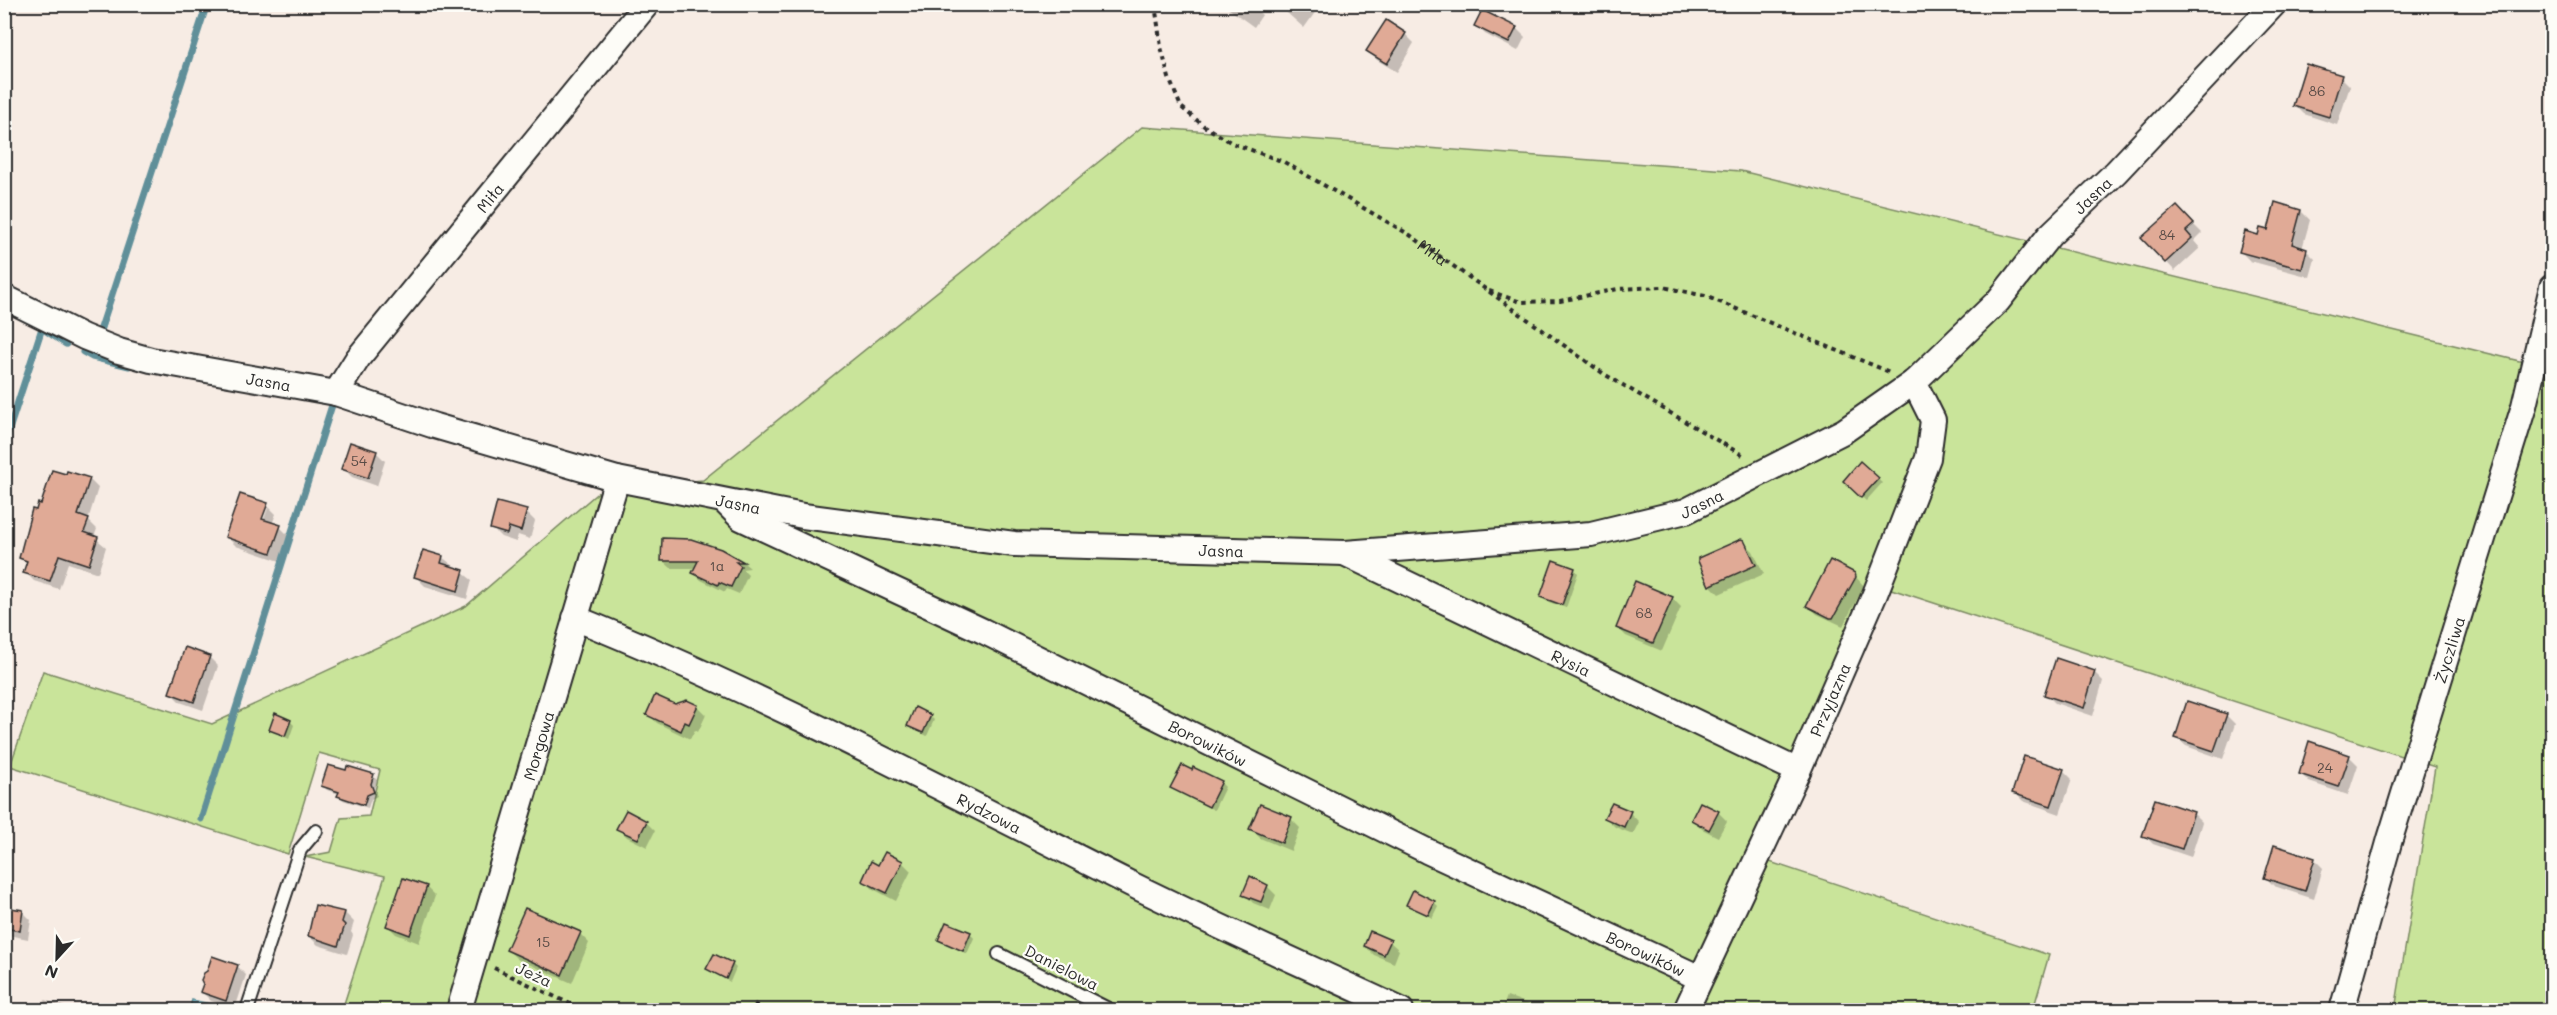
<svg xmlns="http://www.w3.org/2000/svg" width="2557" height="1015" font-family="Mali,sans-serif">
  <style>
    .green { fill: #c9e49a; stroke: #7a8862; stroke-width: 1.5 }
    .water { fill: #84d1e3; stroke: #608f99; stroke-width: 1.5 }
    .shadow { fill: #0003; fill-rule: evenodd }
    .lines { fill: none; stroke-linecap: round; stroke-linejoin: round }
    .stream { stroke: #608f99; stroke-width: 7 }
    .building { fill: #e0aa96; stroke: #2b2b2b; stroke-width: 1.5 }
    .service-casing { stroke: #2b2b2b; stroke-width: 16 }
    .minor-casing { stroke: #2b2b2b; stroke-width: 28 }
    .path { stroke: #2b2b2b; stroke-width: 4; stroke-dasharray: 4.5 4.5; stroke-linecap: butt }
    .service { stroke: #fdfcf7; stroke-width: 12 }
    .minor { stroke: #fdfcf7; stroke-width: 24 }
    .labels { text-anchor: middle; dominant-baseline: central; stroke-width: 4.5; stroke-linejoin: round; paint-order: stroke }
    .number-label { font-size: 14px; fill: #584b46 }
    .street-label { font-size: 16px; fill: #2b2b2b; stroke: #fdfcf7 }
  </style>
  <rect width="100%" height="100%" fill="#f7ece4"/>
  <filter id="ink" filterUnits="userSpaceOnUse"><feTurbulence type="fractalNoise" baseFrequency=".0167" numOctaves="2"/><feDisplacementMap in="SourceGraphic" scale="12" xChannelSelector="R" yChannelSelector="G"/><feConvolveMatrix kernelMatrix="1 2 1 2 8 2 1 2 1" color-interpolation-filters="sRGB"/></filter>
  <g filter="url(#ink)">
    <path class="green" d="M 1142,127 L 1741,171 L 2544,367 L 2552,339 L 2552,1010 L 2395,1010 L 2435,767 L 1891,589 L 1764,860 L 2049,955 L 2033,1010 L 342,1010 L 385,876 L 305,857 L 331,852 L 341,818 L 369,816 L 380,770 L 319,753 L 288,854 L 10,766 L 43,671 L 212,724 L 466,606 L 601,490 L 703,480 Z"/>
    <path class="water" d="M 192,1000 L 236,1010 L 189,1010 Z"/>
    <g class="shadow">
      <path d="M 1222,4 L 1250,4 L 1262,15 L 1254,27 Z"/>
      <path d="M 1277,4 L 1321,4 L 1304,28 Z"/>
      <path d="M 1483,12 L 1516,28 L 1525,37 L 1518,51 L 1485,34 L 1476,25 Z"/>
      <path d="M 1386,22 L 1405,34 L 1414,43 L 1397,72 L 1377,60 L 1368,51 Z"/>
      <path d="M 2341,77 L 2350,86 L 2337,125 L 2304,114 L 2295,105 Z"/>
      <path d="M 2177,208 L 2202,233 L 2194,241 L 2200,248 L 2175,271 L 2143,238 Z"/>
      <path d="M 2301,211 L 2310,220 L 2302,249 L 2306,250 L 2315,259 L 2310,277 L 2250,261 L 2241,252 L 2259,237 Z"/>
      <path d="M 376,452 L 385,461 L 377,486 L 352,477 L 343,468 Z"/>
      <path d="M 1860,463 L 1882,483 L 1866,501 L 1845,481 Z"/>
      <path d="M 89,479 L 98,488 L 88,520 L 97,529 L 94,537 L 106,547 L 98,573 L 68,563 L 59,589 L 34,581 L 25,572 L 28,564 L 21,558 L 37,512 L 42,506 Z"/>
      <path d="M 267,505 L 276,514 L 272,524 L 280,527 L 289,536 L 280,561 L 236,546 L 227,537 ZM 264,508 L 268,508 L 261,527 L 258,526 Z"/>
      <path d="M 526,512 L 535,521 L 530,539 L 518,535 L 516,542 L 501,537 L 492,528 Z"/>
      <path d="M 1744,542 L 1753,551 L 1764,574 L 1719,594 L 1710,585 Z"/>
      <path d="M 720,550 L 743,562 L 750,568 L 742,569 L 748,575 L 739,594 L 727,589 L 725,592 L 701,580 L 694,573 L 696,568 L 671,568 L 663,561 Z"/>
      <path d="M 442,557 L 472,580 L 467,599 L 425,586 L 416,577 Z"/>
      <path d="M 1574,569 L 1578,573 L 1566,608 L 1546,601 L 1542,597 Z"/>
      <path d="M 1854,575 L 1864,586 L 1843,626 L 1817,614 L 1808,605 Z"/>
      <path d="M 1672,598 L 1681,607 L 1662,651 L 1626,636 L 1617,627 Z"/>
      <path d="M 209,657 L 218,666 L 203,710 L 180,702 L 171,693 Z"/>
      <path d="M 2094,672 L 2103,681 L 2093,716 L 2055,703 L 2046,694 Z"/>
      <path d="M 674,706 L 697,706 L 706,715 L 698,732 L 695,730 L 690,739 L 657,723 L 648,714 Z"/>
      <path d="M 2226,715 L 2235,724 L 2223,759 L 2186,746 L 2176,737 Z"/>
      <path d="M 930,716 L 934,720 L 927,736 L 909,726 Z"/>
      <path d="M 290,721 L 294,725 L 289,739 L 270,729 Z"/>
      <path d="M 2349,756 L 2358,765 L 2348,795 L 2309,782 L 2300,773 Z"/>
      <path d="M 2063,770 L 2072,779 L 2060,814 L 2023,801 L 2014,792 Z"/>
      <path d="M 373,776 L 377,780 L 374,789 L 377,796 L 371,799 L 368,808 L 343,800 L 339,794 L 327,790 L 323,785 Z"/>
      <path d="M 1221,783 L 1225,787 L 1214,810 L 1172,788 Z"/>
      <path d="M 1718,812 L 1727,821 L 1718,837 L 1702,829 L 1693,820 Z"/>
      <path d="M 1630,813 L 1639,822 L 1633,834 L 1615,827 L 1606,818 Z"/>
      <path d="M 2193,813 L 2202,822 L 2191,857 L 2153,844 L 2144,835 Z"/>
      <path d="M 1291,819 L 1300,828 L 1291,851 L 1260,838 L 1251,829 Z"/>
      <path d="M 646,822 L 655,831 L 647,847 L 627,837 L 618,828 Z"/>
      <path d="M 2314,859 L 2323,868 L 2314,899 L 2274,886 L 2265,877 Z"/>
      <path d="M 902,862 L 911,871 L 896,901 L 873,889 L 864,880 L 879,867 Z"/>
      <path d="M 1267,886 L 1276,895 L 1270,910 L 1253,903 L 1244,894 Z"/>
      <path d="M 426,887 L 435,896 L 419,943 L 396,934 L 387,925 Z"/>
      <path d="M 1434,902 L 1438,906 L 1432,918 L 1407,904 Z"/>
      <path d="M 316,907 L 345,913 L 354,922 L 351,932 L 353,935 L 347,954 L 318,945 L 309,936 Z"/>
      <path d="M 4,908 L 22,911 L 31,920 L 28,939 L 8,935 L 4,932 Z"/>
      <path d="M 970,933 L 974,938 L 967,954 L 940,940 Z"/>
      <path d="M 580,934 L 589,943 L 572,983 L 517,959 L 508,950 Z"/>
      <path d="M 1390,942 L 1399,950 L 1394,963 L 1374,955 L 1365,946 Z"/>
      <path d="M 732,964 L 736,968 L 730,982 L 708,969 Z"/>
      <path d="M 237,966 L 246,975 L 235,1009 L 211,1001 L 202,992 Z"/>
      <path d="M 1507,996 L 1529,1004 L 1535,1010 L 1502,1010 Z"/>
      <path d="M 45,1000 L 65,1007 L 68,1010 L 41,1010 Z"/>
      <path d="M 502,1002 L 523,1010 L 498,1010 Z"/>
    </g>
    <g class="lines">
      <g class="stream">
        <path d="M 100,331 L 207,4"/>
        <path d="M 83,352 L 92,357 L 129,366"/>
        <path d="M 4,445 L 42,328 L 66,344"/>
        <path d="M 201,819 L 333,402"/>
      </g>
    </g>
    <g class="building">
      <path d="M 1482,10 L 1517,27 L 1509,43 L 1474,26 Z"/>
      <path d="M 1386,20 L 1406,33 L 1387,64 L 1366,51 Z"/>
      <path d="M 2306,64 L 2342,75 L 2329,117 L 2293,106 Z"/>
      <path d="M 2275,202 L 2301,210 L 2292,244 L 2307,249 L 2302,269 L 2239,252 L 2245,231 L 2258,235 L 2260,228 L 2268,230 Z"/>
      <path d="M 2177,206 L 2194,224 L 2186,231 L 2192,238 L 2165,263 L 2141,238 Z"/>
      <path d="M 350,442 L 377,451 L 368,478 L 341,469 Z"/>
      <path d="M 1860,461 L 1879,478 L 1861,498 L 1843,481 Z"/>
      <path d="M 52,470 L 66,474 L 67,471 L 90,478 L 78,515 L 89,519 L 84,532 L 98,537 L 89,565 L 59,555 L 50,581 L 23,573 L 27,561 L 19,558 L 32,509 L 36,510 L 38,503 L 41,504 Z"/>
      <path d="M 240,494 L 268,503 L 262,519 L 281,525 L 271,553 L 225,537 Z"/>
      <path d="M 497,502 L 527,510 L 521,531 L 509,527 L 507,534 L 490,529 Z"/>
      <path d="M 662,538 L 691,539 L 721,549 L 744,562 L 736,562 L 741,566 L 731,587 L 719,582 L 718,585 L 692,573 L 698,561 L 661,561 Z"/>
      <path d="M 1741,539 L 1744,540 L 1756,565 L 1709,586 L 1698,561 L 1698,558 Z"/>
      <path d="M 423,550 L 443,556 L 441,563 L 464,570 L 458,591 L 414,577 Z"/>
      <path d="M 1553,560 L 1575,568 L 1562,605 L 1540,597 Z"/>
      <path d="M 1830,560 L 1855,573 L 1856,577 L 1833,618 L 1830,618 L 1806,606 Z"/>
      <path d="M 1635,581 L 1673,597 L 1653,643 L 1616,628 Z"/>
      <path d="M 185,647 L 210,656 L 194,702 L 169,693 Z"/>
      <path d="M 2056,658 L 2095,671 L 2084,708 L 2044,695 Z"/>
      <path d="M 655,695 L 675,704 L 687,700 L 698,705 L 689,724 L 685,722 L 681,731 L 646,715 Z"/>
      <path d="M 2187,701 L 2227,714 L 2214,751 L 2175,738 Z"/>
      <path d="M 915,707 L 931,715 L 923,733 L 907,726 Z"/>
      <path d="M 275,713 L 291,720 L 285,736 L 269,730 Z"/>
      <path d="M 2309,741 L 2350,755 L 2339,787 L 2299,774 Z"/>
      <path d="M 2024,756 L 2064,769 L 2051,806 L 2012,793 Z"/>
      <path d="M 328,765 L 346,770 L 347,766 L 374,774 L 371,784 L 374,792 L 367,795 L 364,805 L 337,796 L 339,792 L 321,786 Z"/>
      <path d="M 1182,765 L 1192,770 L 1193,767 L 1222,781 L 1209,807 L 1170,788 Z"/>
      <path d="M 2155,799 L 2194,812 L 2182,849 L 2142,836 Z"/>
      <path d="M 1700,802 L 1719,811 L 1709,830 L 1691,820 Z"/>
      <path d="M 1612,803 L 1631,811 L 1624,827 L 1604,818 Z"/>
      <path d="M 1260,804 L 1292,817 L 1282,843 L 1249,829 Z"/>
      <path d="M 626,810 L 647,821 L 638,839 L 616,829 Z"/>
      <path d="M 2274,845 L 2315,858 L 2305,891 L 2264,878 Z"/>
      <path d="M 885,852 L 903,861 L 887,893 L 862,881 L 871,861 L 878,865 Z"/>
      <path d="M 1250,876 L 1268,885 L 1261,902 L 1242,895 Z"/>
      <path d="M 403,878 L 427,886 L 410,935 L 386,926 Z"/>
      <path d="M 1413,890 L 1435,901 L 1428,915 L 1406,905 Z"/>
      <path d="M 315,905 L 345,912 L 342,922 L 345,925 L 338,946 L 308,936 Z"/>
      <path d="M 4,907 L 23,910 L 20,931 L 4,928 Z"/>
      <path d="M 525,908 L 581,932 L 562,975 L 506,950 Z"/>
      <path d="M 946,922 L 971,932 L 963,951 L 938,940 Z"/>
      <path d="M 1370,931 L 1391,940 L 1384,955 L 1364,946 Z"/>
      <path d="M 714,954 L 733,963 L 726,979 L 706,969 Z"/>
      <path d="M 212,956 L 238,965 L 226,1001 L 200,992 L 203,984 L 201,980 L 204,973 L 207,971 Z"/>
    </g>
    <g class="lines">
      <defs>
        <g id="service">
          <path d="M 999,954 L 1110,1010"/>
          <path d="M 247,1010 L 300,850 L 316,831"/>
        </g>
        <g id="minor">
          <path id="s2" d="M 4,297 L 84,337 L 119,351 L 151,360 L 336,393 L 435,426 L 617,479 L 803,516 L 1014,544 L 1345,553 L 1591,534 L 1686,511 L 1844,431 L 1914,382 L 1998,301 L 2049,236 L 2116,172 L 2274,4"/>
          <path id="s3" d="M 336,393 L 358,358 L 647,4"/>
          <path id="s4" d="M 727,504 L 741,518 L 983,631 L 1427,851 L 1700,978"/>
          <path id="s5" d="M 1346,554 L 1798,771"/>
          <path id="s6" d="M 575,618 C 766,695 947,792 1131,884 C 1220,928 1311,968 1401,1010"/>
          <path id="s7" d="M 459,1010 L 617,479"/>
          <path id="s8" d="M 1686,1010 L 1798,771 L 1875,594 L 1928,458 L 1933,420 L 1914,382"/>
          <path id="s9" d="M 2342,1010 L 2390,839 L 2524,406 L 2552,287"/>
        </g>
      </defs>
      <use href="#service" class="service-casing"/>
      <use href="#minor" class="minor-casing"/>
      <g class="path">
        <path id="s1" d="M 1155,4 L 1161,47 L 1169,78 L 1181,107 L 1204,126 L 1232,143 L 1284,162 L 1410,235 L 1604,374 L 1744,456"/>
        <path d="M 1489,291 L 1521,302 L 1560,301 L 1618,289 L 1663,287 L 1705,296 L 1892,373"/>
        <path d="M 494,968 L 583,1010"/>
        <path d="M 754,1004 L 766,1010"/>
      </g>
      <use href="#service" class="service"/>
      <use href="#minor" class="minor"/>
    </g>
  </g>
  <g class="labels">
    <g class="number-label">
      <text x="2317" y="90">86</text>
      <text x="2167" y="234">84</text>
      <text x="359" y="460">54</text>
      <text x="717" y="565">1a</text>
      <text x="1644" y="612">68</text>
      <text x="2325" y="767">24</text>
      <text x="543" y="941">15</text>
    </g>
    <g class="street-label">
      <text stroke="none"><textPath href="#s2" startOffset="2242">Jasna</textPath></text>
      <text stroke="none"><textPath href="#s3" startOffset="249">Miła</textPath></text>
      <text stroke="none"><textPath href="#s1" startOffset="399">Miła</textPath></text>
      <text stroke="none"><textPath href="#s2" startOffset="280">Jasna</textPath></text>
      <text stroke="none"><textPath href="#s2" startOffset="1738">Jasna</textPath></text>
      <text stroke="none"><textPath href="#s2" startOffset="766">Jasna</textPath></text>
      <text stroke="none"><textPath href="#s2" startOffset="1252">Jasna</textPath></text>
      <text stroke="none"><textPath href="#s9" startOffset="376">Życzliwa</textPath></text>
      <text stroke="none"><textPath href="#s5" startOffset="250">Rysia</textPath></text>
      <text stroke="none"><textPath href="#s8" startOffset="342">Przyjazna</textPath></text>
      <text stroke="none"><textPath href="#s4" startOffset="538">Borowików</textPath></text>
      <text stroke="none"><textPath href="#s7" startOffset="276">Morgowa</textPath></text>
      <text stroke="none"><textPath href="#s6" startOffset="458">Rydzowa</textPath></text>
      <text stroke="none"><textPath href="#s4" startOffset="1024">Borowików</textPath></text>
      <text transform="translate(1062 967) rotate(27)">Danielowa</text>
      <text transform="translate(534 974) rotate(25)">Jeża</text>
    </g>
  </g>
  <rect width="2557" height="1015" fill="none" stroke="#fdfcf7" stroke-width="24"/>
  <rect x="12" y="12" width="2533" height="991" fill="none" stroke="#2b2b2b" stroke-width="2" filter="url(#ink)"/>
  <g transform="translate(57 958) rotate(202)" stroke="#fdfcf7" stroke-width="4.5" paint-order="stroke">
  <path d="M0-4.5L10 22L0 15L-10 22Z" fill="#2b2b2b"/>
  <text y="-9" font-size="16" font-weight="bold" text-anchor="middle" fill="#2b2b2b">N</text>
  </g>
</svg>
